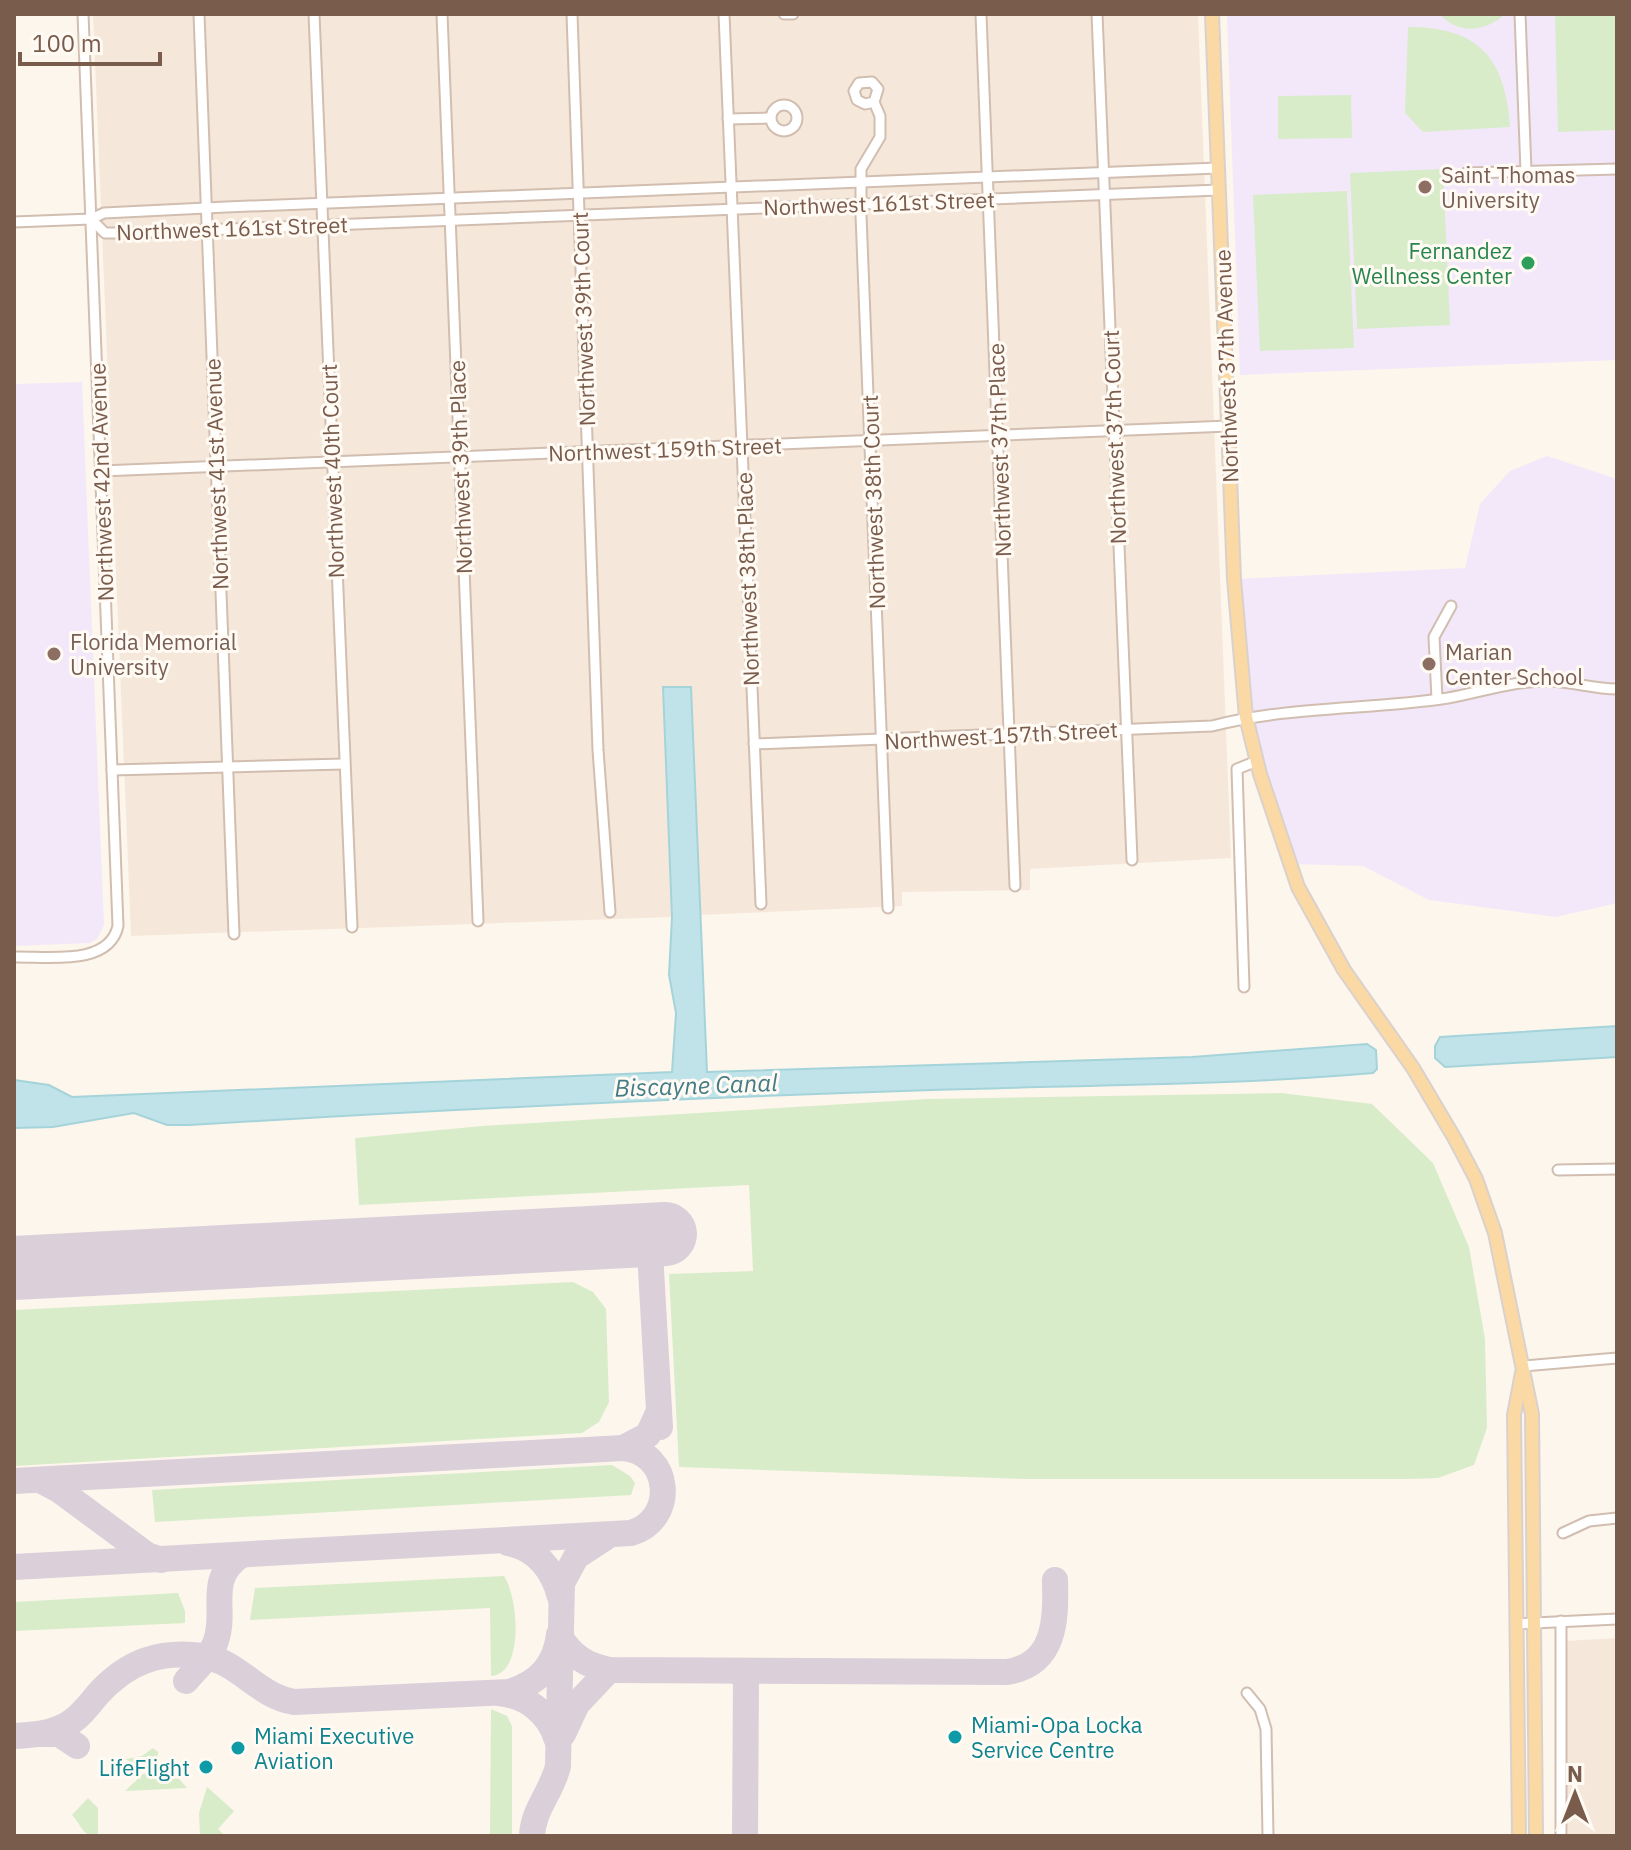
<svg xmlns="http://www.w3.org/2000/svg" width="1631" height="1850" font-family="'IBM Plex Sans',sans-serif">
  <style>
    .residential { fill: #f5e8da }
    .education { fill: #f3e8fa }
    .green { fill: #d8ecc9 }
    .water { fill: #bfe3e8; stroke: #a5d3da; stroke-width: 2 }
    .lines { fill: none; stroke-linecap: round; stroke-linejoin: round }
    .taxiway { stroke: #dbcfda; stroke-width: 26 }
    .runway { stroke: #dbcfda; stroke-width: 64 }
    .minor-casing { stroke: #d1beb0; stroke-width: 13 }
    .major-casing { stroke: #dad1cd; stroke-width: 16 }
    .minor { stroke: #fff; stroke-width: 9 }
    .major { stroke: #fbd9a5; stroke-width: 12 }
    .education-dot { fill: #8d6e63; stroke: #fffaf3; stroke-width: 3 }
    .leisure-dot { fill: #2e9e5b; stroke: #fffaf3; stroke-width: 3 }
    .culture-dot { fill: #0f9aa8; stroke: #fffaf3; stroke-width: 3 }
    .labels { text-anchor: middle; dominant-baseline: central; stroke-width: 6; stroke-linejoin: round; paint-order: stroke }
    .education-label { font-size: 22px; fill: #785e54; stroke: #fffaf3; text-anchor: start }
    .street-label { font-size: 22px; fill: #7a5c4d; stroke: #fffaf3 }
    .leisure-label { font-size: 22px; fill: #27864d; stroke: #fffaf3; text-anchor: end }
    .culture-label { font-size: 22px; fill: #0d838f; stroke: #fffaf3; text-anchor: start }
    .water-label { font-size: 24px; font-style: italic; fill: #437c86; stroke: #fffaf3 }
  </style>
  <rect width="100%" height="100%" fill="#fdf6ec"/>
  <g class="residential">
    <path d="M 93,14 L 1198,14 L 1231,858 L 1030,869 L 1030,890 L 902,892 L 902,906 L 700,915 L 691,687 L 663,687 L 672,917 L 131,936 Z"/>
    <path d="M 1617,1638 L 1617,1836 L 1568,1836 L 1565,1641 Z"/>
  </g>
  <g class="education">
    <path d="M 1227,14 L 1617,14 L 1617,360 L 1240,375 Z"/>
    <path d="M 82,382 L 104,925 L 97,939 L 90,943 L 14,946 L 14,384 Z"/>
    <path d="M 1547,456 L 1617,479 L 1617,903 L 1556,917 L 1429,900 L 1363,866 L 1291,864 L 1247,724 L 1234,579 L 1465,568 L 1480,504 L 1510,471 Z"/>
  </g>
  <g class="green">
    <path d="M 1440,14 L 1505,14 C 1486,32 1457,35 1440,14 Z"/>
    <path d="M 1555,14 L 1617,14 L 1617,130 L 1558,132 Z"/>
    <path d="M 1408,27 C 1479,27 1505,58 1510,127 L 1423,132 L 1405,113 Z"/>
    <path d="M 1351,95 L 1352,138 L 1278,139 L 1278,96 Z"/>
    <path d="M 1443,169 L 1450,325 L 1357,329 L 1350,173 Z"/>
    <path d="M 1347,191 L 1354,348 L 1260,351 L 1253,195 Z"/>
    <path d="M 1281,1093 L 1372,1104 L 1433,1163 L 1469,1247 L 1485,1339 L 1487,1428 L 1474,1465 L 1438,1478 L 1410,1479 L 1024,1479 L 679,1467 L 669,1274 L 753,1271 L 749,1185 L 359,1205 L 355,1138 L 482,1126 L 928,1099 Z"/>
    <path d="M 573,1282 L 593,1292 L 606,1309 L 609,1402 L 599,1422 L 582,1433 L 14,1466 L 14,1310 Z"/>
    <path d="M 612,1465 L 630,1476 L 635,1483 L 631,1495 L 155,1522 L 152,1490 Z"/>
    <path d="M 504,1576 C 518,1596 525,1674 491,1676 L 490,1608 L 250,1620 L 255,1588 Z"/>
    <path d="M 178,1593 L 185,1611 L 185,1623 L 14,1631 L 14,1602 Z"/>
    <path d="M 491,1709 L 507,1716 L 512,1726 L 512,1836 L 490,1836 Z"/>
    <path d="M 153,1748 L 158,1752 L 157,1762 L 135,1766 L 126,1759 L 142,1756 Z"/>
    <path d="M 157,1772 L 175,1774 L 187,1788 L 125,1791 L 143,1774 Z"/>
    <path d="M 207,1787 L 234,1811 L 218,1829 L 225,1836 L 200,1836 L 199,1813 Z"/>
    <path d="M 88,1798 L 98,1808 L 98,1836 C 81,1836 82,1825 72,1815 Z"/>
  </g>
  <g class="water">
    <path d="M 663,687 L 691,687 L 707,1072 L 1192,1057 L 1367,1044 L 1376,1050 L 1377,1069 L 1373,1073 C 1226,1086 1079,1085 932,1090 C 684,1098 437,1110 189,1125 L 167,1125 L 134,1113 L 53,1127 L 14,1128 L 14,1080 L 49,1085 L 72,1097 L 672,1072 L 676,1013 L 669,975 L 672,917 Z"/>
    <path d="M 1617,1026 L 1617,1057 L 1445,1067 L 1435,1058 L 1435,1046 L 1440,1037 Z"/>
  </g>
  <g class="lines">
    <g class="taxiway">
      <path d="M 649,1235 L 660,1427"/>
      <path d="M 40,1480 L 59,1490 L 147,1555 L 161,1560"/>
      <path d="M 14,1481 L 623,1448 L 648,1435 L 659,1411"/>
      <path d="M 508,1543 C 538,1549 553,1570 560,1597"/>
      <path d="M 14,1567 L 631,1533 C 677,1520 672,1452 623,1448"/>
      <path d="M 559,1635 C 572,1656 585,1665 609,1670 L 1007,1672 C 1056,1664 1056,1620 1055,1580"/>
      <path d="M 738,1671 L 746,1679 L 745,1836"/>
      <path d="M 186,1681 C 196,1669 211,1656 216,1641 C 227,1609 206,1580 240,1556"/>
      <path d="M 499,1693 C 527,1696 549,1713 557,1740"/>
      <path d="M 40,1734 L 59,1734 L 77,1746"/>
      <path d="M 563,1734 L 577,1704 L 609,1670"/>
      <path d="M 14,1736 C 33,1735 51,1734 68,1724 C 80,1717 89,1705 98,1694 C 127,1662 159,1650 202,1656 C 239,1661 257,1696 294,1702 L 509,1692 C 539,1683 555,1665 559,1635"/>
      <path d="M 532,1836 C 533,1809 552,1792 558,1766 L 562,1583 L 576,1557 L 605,1538"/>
    </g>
    <path class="runway" d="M 14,1268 L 665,1234"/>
    <defs>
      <g id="minor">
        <path d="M 199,14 L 234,934"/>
        <path d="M 314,14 L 352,927"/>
        <path d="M 442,14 L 478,921"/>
        <path d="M 572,14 L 598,750 L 610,912"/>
        <path d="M 724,14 L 761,904"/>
        <path d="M 784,14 L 793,14"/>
        <path d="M 981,14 L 1015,886"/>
        <path d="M 1097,14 L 1132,860"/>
        <path d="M 1520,14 L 1526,171"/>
        <path d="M 874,102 L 865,104 L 857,100 L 854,91 L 859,83 L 872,82 L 878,89 L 874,102 L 880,116 L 880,137 L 861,169 L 861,215 L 888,908"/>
        <circle cx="784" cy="118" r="13"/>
        <path d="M 728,119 L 770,118"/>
        <path d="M 1466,173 L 1617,169"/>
        <path d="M 91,219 L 105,233 L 128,233 L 1219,190"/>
        <path d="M 14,222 L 91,219 L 104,213 L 226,207 L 1218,168"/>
        <path d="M 101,471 L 1229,426"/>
        <path d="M 1437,699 L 1434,637 L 1451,606"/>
        <path d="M 754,744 L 1212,726 C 1289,706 1369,710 1448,698 C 1482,692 1515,680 1551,681 C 1573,682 1594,689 1617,689"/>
        <path d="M 112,770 L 344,764"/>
        <path d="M 14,957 C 46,956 109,967 118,926 L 83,14"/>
        <path d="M 1244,987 L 1237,769 L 1257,761"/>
        <path d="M 1558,1170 L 1617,1169"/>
        <path d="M 1523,1366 L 1617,1358"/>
        <path d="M 1563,1533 L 1589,1521 L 1617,1518"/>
        <path d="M 1561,1621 L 1561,1836"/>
        <path d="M 1516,1624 L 1617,1619"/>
        <path d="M 1247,1693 L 1260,1709 L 1266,1729 L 1268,1836"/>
      </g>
      <g id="major">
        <path d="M 1212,14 L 1234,579 L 1246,717 L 1260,774 L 1298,887 L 1344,970 L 1413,1068 L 1455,1139 L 1476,1179 L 1495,1233 L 1532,1414 L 1536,1836"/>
        <path d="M 1519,1836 L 1514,1415 L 1522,1373"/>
      </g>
    </defs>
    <use href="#minor" class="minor-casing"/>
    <use href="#major" class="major-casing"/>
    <use href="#minor" class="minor"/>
    <use href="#major" class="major"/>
  </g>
  <g class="education-dot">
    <circle cx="1425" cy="187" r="8"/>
    <circle cx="54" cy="654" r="8"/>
    <circle cx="1429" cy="664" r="8"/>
  </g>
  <circle class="leisure-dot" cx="1528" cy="263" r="8"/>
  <g class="culture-dot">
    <circle cx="955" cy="1737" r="8"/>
    <circle cx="238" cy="1748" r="8"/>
    <circle cx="206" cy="1767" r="8"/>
  </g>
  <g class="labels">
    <g class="education-label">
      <text x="1441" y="174">Saint Thomas<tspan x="1441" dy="25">University</tspan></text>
      <text x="70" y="641">Florida Memorial<tspan x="70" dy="25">University</tspan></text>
      <text x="1445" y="651">Marian<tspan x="1445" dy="25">Center School</tspan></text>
    </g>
    <g class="street-label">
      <text transform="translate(879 203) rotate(-2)">Northwest 161st Street</text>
      <text transform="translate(232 228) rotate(-2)">Northwest 161st Street</text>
      <text transform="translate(583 319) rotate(-92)">Northwest 39th Court</text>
      <text transform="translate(1226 366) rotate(-92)">Northwest 37th Avenue</text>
      <text transform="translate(1114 437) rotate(-92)">Northwest 37th Court</text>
      <text transform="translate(665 449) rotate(-2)">Northwest 159th Street</text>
      <text transform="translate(999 450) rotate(-92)">Northwest 37th Place</text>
      <text transform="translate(460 467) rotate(-92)">Northwest 39th Place</text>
      <text transform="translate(332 471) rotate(-92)">Northwest 40th Court</text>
      <text transform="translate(216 474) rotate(-92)">Northwest 41st Avenue</text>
      <text transform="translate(101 482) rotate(-92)">Northwest 42nd Avenue</text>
      <text transform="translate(873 502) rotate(-92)">Northwest 38th Court</text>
      <text transform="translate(747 579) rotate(-92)">Northwest 38th Place</text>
      <text transform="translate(1001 735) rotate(-3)">Northwest 157th Street</text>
    </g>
    <g class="leisure-label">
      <text x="1512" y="250">Fernandez<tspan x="1512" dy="25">Wellness Center</tspan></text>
    </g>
    <g class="culture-label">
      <text x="971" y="1724">Miami-Opa Locka<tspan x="971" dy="25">Service Centre</tspan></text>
      <text x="254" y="1735">Miami Executive<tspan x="254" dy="25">Aviation</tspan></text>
      <text x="190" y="1767" text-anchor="end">LifeFlight</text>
    </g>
    <g class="water-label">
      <text transform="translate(696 1085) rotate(-2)">Biscayne Canal</text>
    </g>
  </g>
  <rect width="1631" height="1850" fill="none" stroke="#7a5c4d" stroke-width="32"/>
  <g transform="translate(1575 1794)" stroke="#fffaf3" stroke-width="6" paint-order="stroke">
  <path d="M0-6L14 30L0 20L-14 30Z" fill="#7a5c4d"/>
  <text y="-12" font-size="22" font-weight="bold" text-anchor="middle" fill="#7a5c4d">N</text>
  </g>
  <path d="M20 52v12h140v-12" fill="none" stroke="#7a5c4d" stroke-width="4"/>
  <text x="32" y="52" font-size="24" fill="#7a5c4d" stroke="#fffaf3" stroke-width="6" paint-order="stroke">100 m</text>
</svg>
